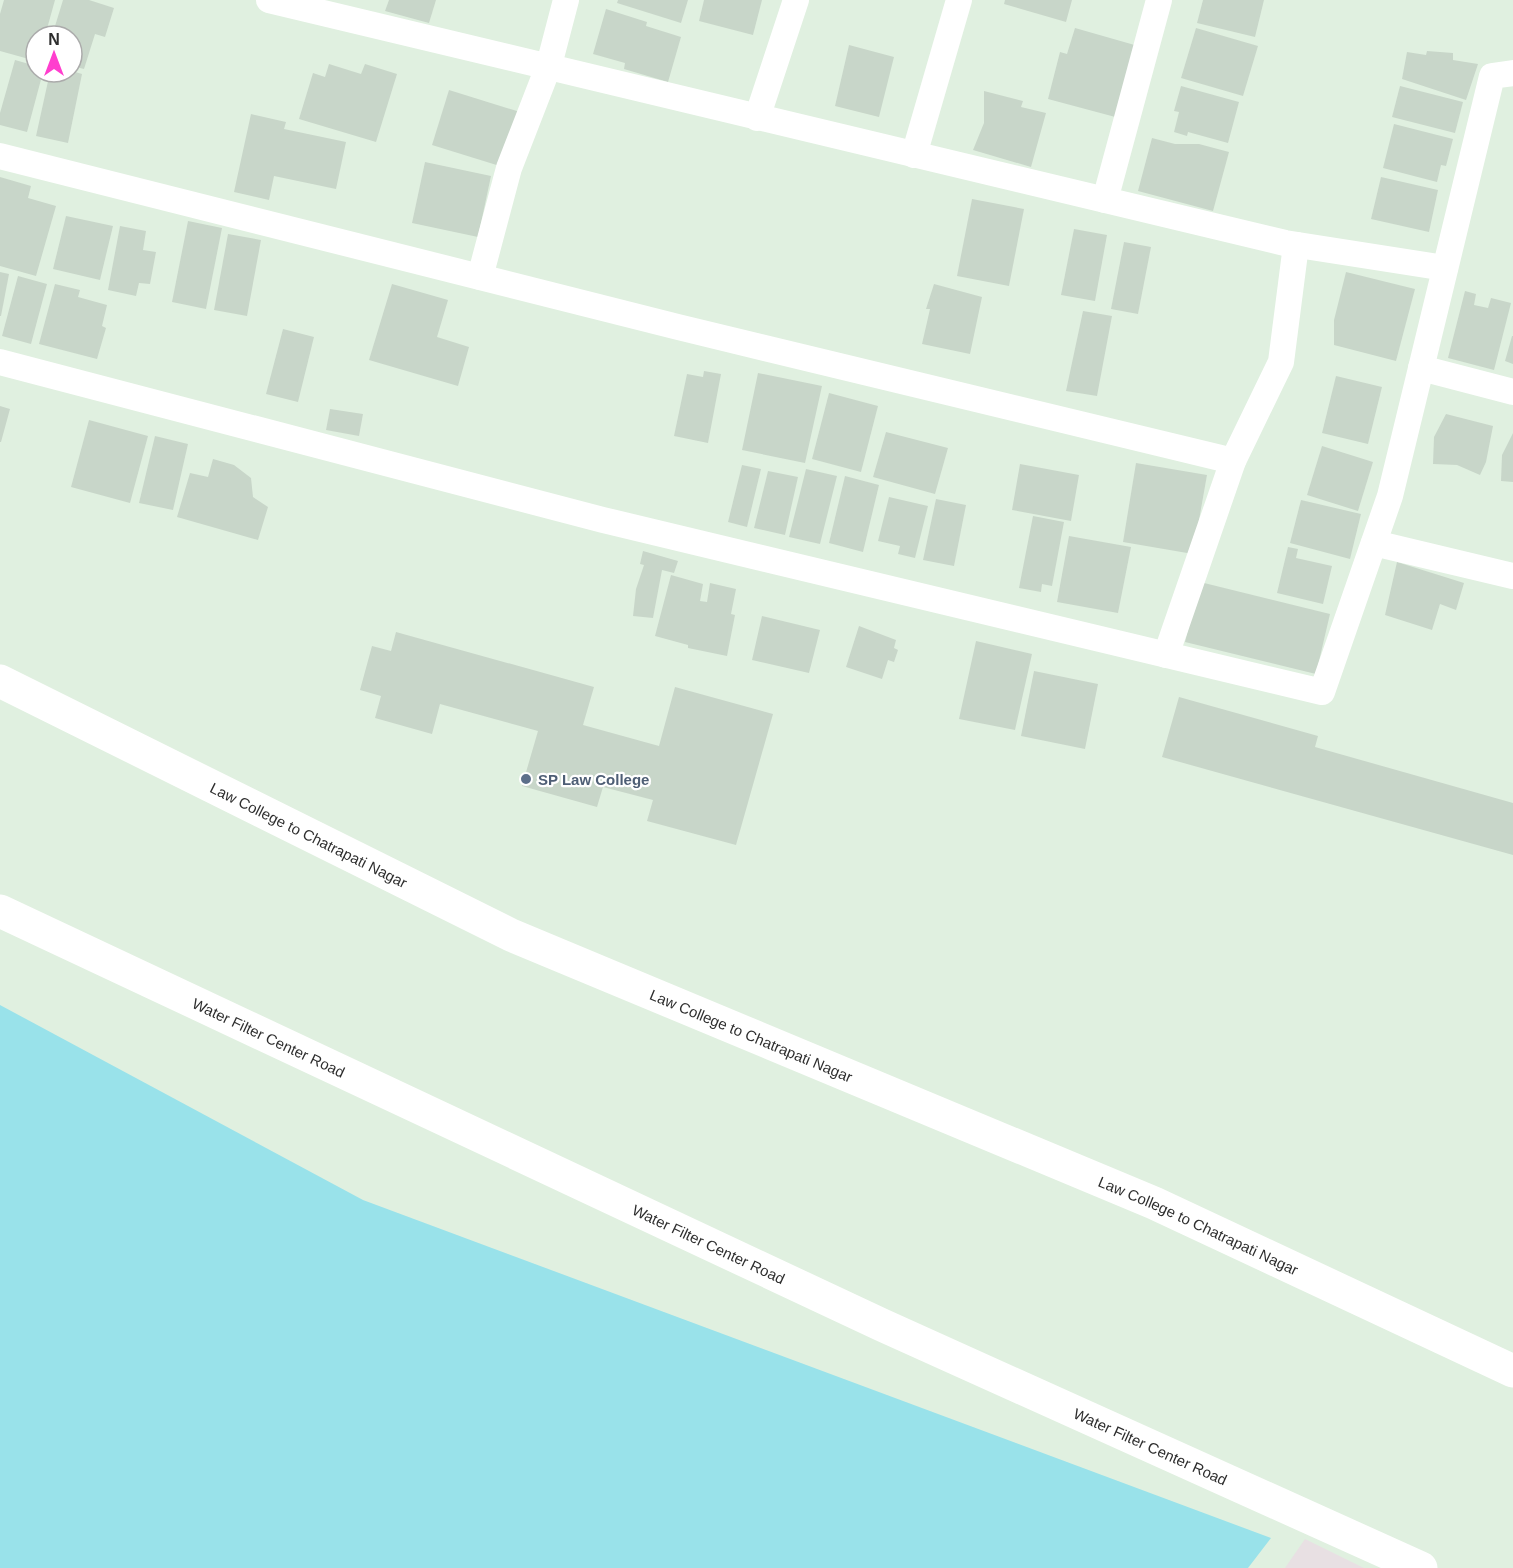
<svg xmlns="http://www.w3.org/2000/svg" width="1513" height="1568" font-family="Helvetica,sans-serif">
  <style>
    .industrial { fill: #e8e0e3 }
    .grass { fill: #99e2ea }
    .building { fill: #c8d6c9 }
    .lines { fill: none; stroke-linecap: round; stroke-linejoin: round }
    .street { stroke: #fff; stroke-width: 26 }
    .secondary { stroke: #fff; stroke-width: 33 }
    .service-dot { fill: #5c6f8a; stroke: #fff; stroke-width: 2 }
    .labels { text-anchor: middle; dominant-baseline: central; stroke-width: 4.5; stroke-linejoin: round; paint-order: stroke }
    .service-label { font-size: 15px; font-weight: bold; fill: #4e5e75; stroke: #fff; text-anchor: start }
    .street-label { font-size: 15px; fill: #2e2e2e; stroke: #fff }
  </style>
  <rect width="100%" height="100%" fill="#e0f0e0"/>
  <path class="industrial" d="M 1305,1539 L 1364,1568 L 1285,1568 Z"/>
  <path class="grass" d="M 0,1005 L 363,1200 L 1271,1538 L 1248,1568 L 0,1568 Z"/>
  <g class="building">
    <path d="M 4,0 L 55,0 L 45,36 L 36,36 L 36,61 L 0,51 L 0,14 Z"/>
    <path d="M 63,0 L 89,0 L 114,8 L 105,37 L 95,34 L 84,69 L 72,66 L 72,36 L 52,36 Z"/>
    <path d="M 389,0 L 436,0 L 429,23 L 385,11 Z"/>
    <path d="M 618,0 L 688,0 L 681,23 L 617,3 Z"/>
    <path d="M 704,0 L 762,0 L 753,35 L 699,21 Z"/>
    <path d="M 1005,0 L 1072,0 L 1066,22 L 1004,4 Z"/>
    <path d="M 1203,0 L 1264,0 L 1255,37 L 1197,23 Z"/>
    <path d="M 606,9 L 647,22 L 646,26 L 681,37 L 668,82 L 624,69 L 625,63 L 593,54 Z"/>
    <path d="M 1075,28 L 1138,46 L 1119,118 L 1048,99 L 1060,52 L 1067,54 Z"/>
    <path d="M 1196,28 L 1258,46 L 1243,96 L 1181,78 Z"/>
    <path d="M 849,45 L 894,57 L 879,117 L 835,106 Z"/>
    <path d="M 1427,51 L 1453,53 L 1453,60 L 1478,64 L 1466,100 L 1402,79 L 1407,52 L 1426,55 Z"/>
    <path d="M 15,60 L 36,66 L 36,72 L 43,72 L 27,132 L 0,125 L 0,113 Z"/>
    <path d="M 329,64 L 361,74 L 365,64 L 397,74 L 376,142 L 299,119 L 313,73 L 325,77 Z"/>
    <path d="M 72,71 L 82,74 L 68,143 L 36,136 L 50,72 Z"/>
    <path d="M 1181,86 L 1239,102 L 1228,143 L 1188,132 L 1187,136 L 1174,132 L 1179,112 L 1174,111 Z"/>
    <path d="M 1400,86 L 1463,102 L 1455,133 L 1392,117 Z"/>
    <path d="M 449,90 L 520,112 L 503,167 L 432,145 Z"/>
    <path d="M 984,91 L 1023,101 L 1021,107 L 1046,113 L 1031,167 L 973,150 L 984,123 Z"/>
    <path d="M 251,114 L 286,122 L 284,129 L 346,142 L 336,189 L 274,176 L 269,200 L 234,192 Z"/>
    <path d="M 1394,124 L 1453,139 L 1446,166 L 1441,165 L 1437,182 L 1383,168 Z"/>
    <path d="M 1152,138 L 1175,144 L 1199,144 L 1229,152 L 1213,211 L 1138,191 Z"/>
    <path d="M 425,162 L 491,176 L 478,237 L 412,223 Z"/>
    <path d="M 0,177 L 31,186 L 28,198 L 56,206 L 36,276 L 0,266 Z"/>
    <path d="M 1381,177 L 1438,190 L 1429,232 L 1371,219 Z"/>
    <path d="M 972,199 L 1024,209 L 1009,286 L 957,276 Z"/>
    <path d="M 66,216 L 113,226 L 100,280 L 53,269 Z"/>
    <path d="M 188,221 L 222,228 L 206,309 L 172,302 Z"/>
    <path d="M 120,226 L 146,231 L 143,250 L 156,252 L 150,284 L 139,283 L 136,296 L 108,290 Z"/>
    <path d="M 1074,229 L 1107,235 L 1095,301 L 1061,295 Z"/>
    <path d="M 228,234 L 261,240 L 247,316 L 214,310 Z"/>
    <path d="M 1124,242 L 1151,247 L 1138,314 L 1111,309 Z"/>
    <path d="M 0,272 L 9,274 L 1,316 L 0,316 Z"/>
    <path d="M 1346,272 L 1415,289 L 1396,361 L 1334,345 L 1334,320 Z"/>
    <path d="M 18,276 L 47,284 L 31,344 L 2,336 Z"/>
    <path d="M 55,284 L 80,290 L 78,297 L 107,305 L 102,326 L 106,328 L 97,359 L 39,344 Z"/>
    <path d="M 392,284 L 448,300 L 437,337 L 469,347 L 458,386 L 369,360 Z"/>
    <path d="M 934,284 L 982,297 L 970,354 L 922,344 L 930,309 L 926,309 Z"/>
    <path d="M 1465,291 L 1476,294 L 1474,305 L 1488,308 L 1491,298 L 1511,303 L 1494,370 L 1448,358 Z"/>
    <path d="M 1083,311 L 1112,316 L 1097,396 L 1066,391 Z"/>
    <path d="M 283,329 L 314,337 L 298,402 L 266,394 Z"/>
    <path d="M 1512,336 L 1513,336 L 1513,364 L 1505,361 Z"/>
    <path d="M 704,371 L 721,374 L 708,443 L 674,436 L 687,374 L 703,377 Z"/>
    <path d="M 758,373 L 822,386 L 805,463 L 742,450 Z"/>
    <path d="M 1336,376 L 1382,387 L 1368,444 L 1322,433 Z"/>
    <path d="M 829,393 L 878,406 L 861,472 L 812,459 Z"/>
    <path d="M 0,406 L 10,409 L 1,442 L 0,442 Z"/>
    <path d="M 330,409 L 363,414 L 359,436 L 326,430 Z"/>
    <path d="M 1446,414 L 1493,426 L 1486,462 L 1480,475 L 1457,465 L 1433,464 L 1434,437 Z"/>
    <path d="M 89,420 L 148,436 L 130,503 L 71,487 Z"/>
    <path d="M 886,432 L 948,448 L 935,494 L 873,477 Z"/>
    <path d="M 1513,433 L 1513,482 L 1501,481 L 1502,455 Z"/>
    <path d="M 155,436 L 188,444 L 173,510 L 139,503 Z"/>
    <path d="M 1322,446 L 1373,462 L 1358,511 L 1307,495 Z"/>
    <path d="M 213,459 L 234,465 L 251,478 L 253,497 L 268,507 L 258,540 L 177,517 L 190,473 L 208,477 Z"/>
    <path d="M 1136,463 L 1207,475 L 1193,554 L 1123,542 Z"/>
    <path d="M 1020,464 L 1079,475 L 1071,521 L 1012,510 Z"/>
    <path d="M 742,465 L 761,469 L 747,527 L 728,522 Z"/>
    <path d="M 806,469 L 837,476 L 820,544 L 789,537 Z"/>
    <path d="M 768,471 L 798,477 L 785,535 L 754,528 Z"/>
    <path d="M 845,476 L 879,485 L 863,552 L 829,543 Z"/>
    <path d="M 889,497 L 928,506 L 915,558 L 898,554 L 900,546 L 878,541 Z"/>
    <path d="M 936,499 L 966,505 L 954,566 L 923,560 Z"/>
    <path d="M 1301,500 L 1361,514 L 1350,559 L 1290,543 Z"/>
    <path d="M 1033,516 L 1064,522 L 1052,586 L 1042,584 L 1041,592 L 1019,588 Z"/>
    <path d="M 1069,536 L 1131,547 L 1118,613 L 1057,602 Z"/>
    <path d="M 1288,547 L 1298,549 L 1296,558 L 1332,566 L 1323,604 L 1277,593 Z"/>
    <path d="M 643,551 L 678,561 L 674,573 L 662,570 L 653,618 L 633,616 L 636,589 L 644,565 L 640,564 Z"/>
    <path d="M 1397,562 L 1464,583 L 1456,610 L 1440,604 L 1432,630 L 1385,615 Z"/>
    <path d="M 671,575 L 703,584 L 700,601 L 707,602 L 710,583 L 736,589 L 731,614 L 735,615 L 727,656 L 688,648 L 688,645 L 655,636 Z"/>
    <path d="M 1200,582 L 1330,614 L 1316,674 L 1185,642 Z"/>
    <path d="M 762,616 L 820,630 L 809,673 L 752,660 Z"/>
    <path d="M 859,626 L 896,640 L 894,648 L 898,650 L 894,662 L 888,660 L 882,679 L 846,667 Z"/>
    <path d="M 396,632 L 594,687 L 583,725 L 659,746 L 675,687 L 773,714 L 736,845 L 647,821 L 653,800 L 603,787 L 597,807 L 522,786 L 538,731 L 440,704 L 432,734 L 375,718 L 381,696 L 360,690 L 372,646 L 391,651 Z"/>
    <path d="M 976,641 L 1032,654 L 1015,730 L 959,719 Z"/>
    <path d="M 1034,671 L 1098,684 L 1085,749 L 1021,736 Z"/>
    <path d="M 1179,697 L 1318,736 L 1315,747 L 1513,803 L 1513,855 L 1162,757 Z"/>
  </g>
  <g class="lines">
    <g class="street">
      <path d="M 269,0 L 1285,243 L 1445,268"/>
      <path d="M 757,118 L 796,0"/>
      <path d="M 914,155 L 959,0"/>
      <path d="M 0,156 L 678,327 L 1233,461"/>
      <path d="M 1105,200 L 1159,0"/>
      <path d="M 480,277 L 509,168 L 549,65 L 566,0"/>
      <path d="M 0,362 L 603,520 L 1322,692 L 1390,496 L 1492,76 L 1513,73"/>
      <path d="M 1421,368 L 1513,392"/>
      <path d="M 1374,543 L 1513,576"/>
      <path d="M 1166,655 L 1233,461 L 1281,362 L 1296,245"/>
    </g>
    <g class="secondary">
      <path id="s1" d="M 0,681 L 511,935 L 1154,1203 L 1513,1371"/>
      <path id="s2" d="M 0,911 L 882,1325 L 1421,1568"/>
    </g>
  </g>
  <circle class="service-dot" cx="526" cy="779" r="6"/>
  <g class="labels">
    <g class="service-label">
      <text x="538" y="779">SP Law College</text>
    </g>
    <g class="street-label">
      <text stroke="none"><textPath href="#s1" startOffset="345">Law College to Chatrapati Nagar</textPath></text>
      <text stroke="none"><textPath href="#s2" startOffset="297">Water Filter Center Road</textPath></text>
      <text stroke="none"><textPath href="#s1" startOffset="831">Law College to Chatrapati Nagar</textPath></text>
      <text stroke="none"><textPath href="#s1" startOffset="1317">Law College to Chatrapati Nagar</textPath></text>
      <text stroke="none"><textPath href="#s2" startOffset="783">Water Filter Center Road</textPath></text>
      <text stroke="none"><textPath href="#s2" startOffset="1269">Water Filter Center Road</textPath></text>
    </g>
  </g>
  <g transform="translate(54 54)"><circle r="28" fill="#ffffff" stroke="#ababab" stroke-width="1.5"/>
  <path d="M0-4.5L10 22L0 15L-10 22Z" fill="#ff3ece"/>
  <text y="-9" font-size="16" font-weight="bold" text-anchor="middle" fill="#2e2e2e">N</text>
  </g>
</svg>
